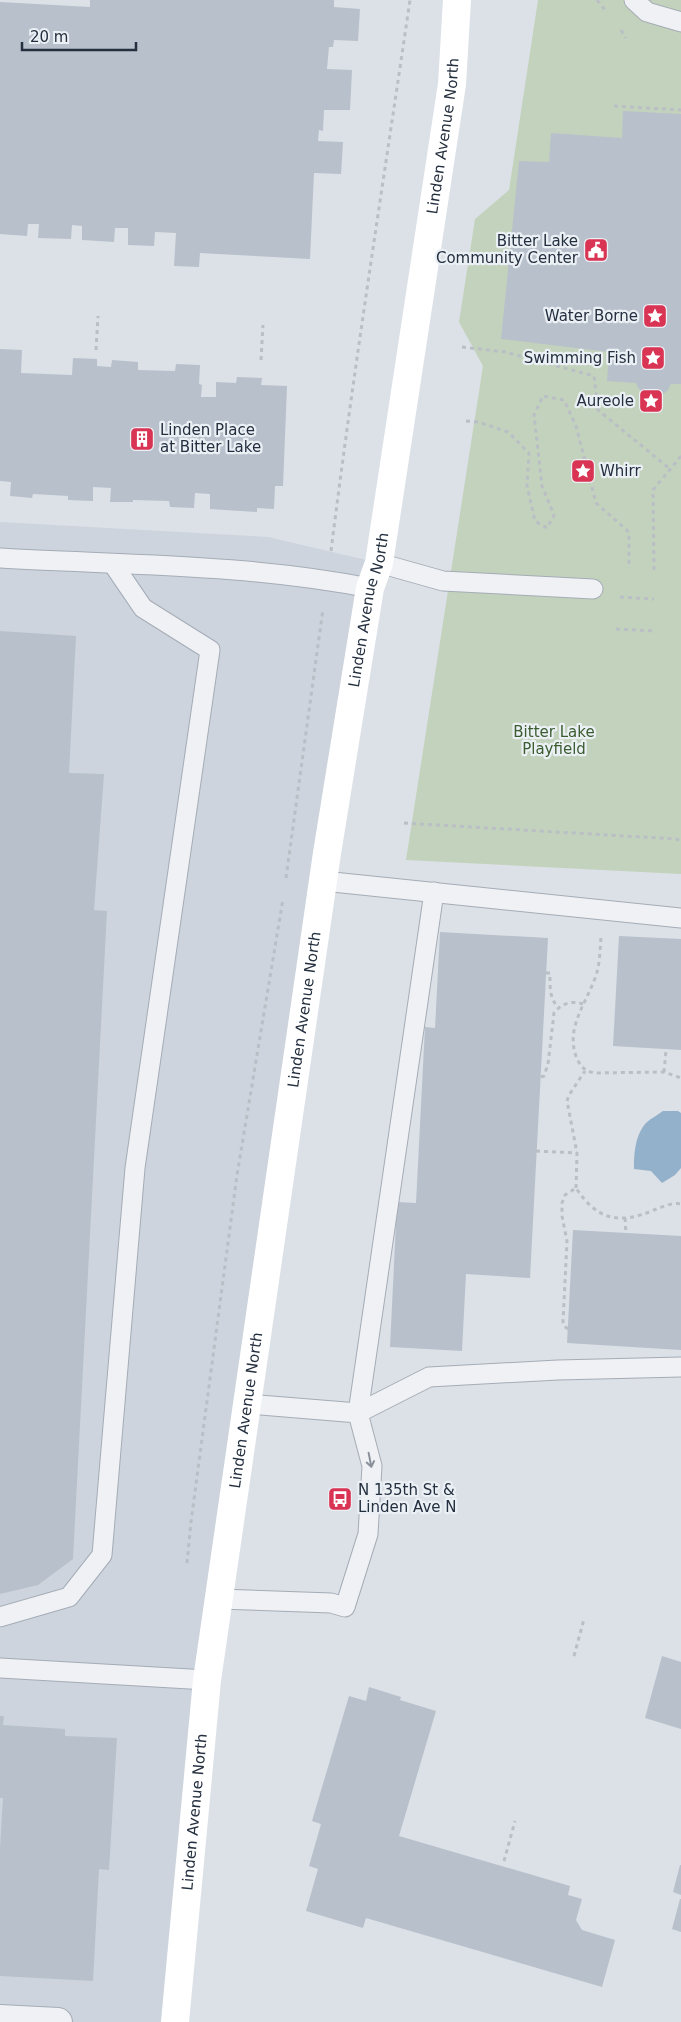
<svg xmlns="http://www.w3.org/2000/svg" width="681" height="2022" font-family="'DejaVu Sans',sans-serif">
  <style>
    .built { fill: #cdd4dd }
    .green { fill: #c3d2bc }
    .water { fill: #93b1cb }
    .building { fill: #b8c0cb }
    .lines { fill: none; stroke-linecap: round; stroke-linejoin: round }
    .lane-casing { stroke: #a5acb5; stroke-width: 21 }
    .street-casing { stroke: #a5acb5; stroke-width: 30 }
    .path { stroke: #babfc6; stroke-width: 3; stroke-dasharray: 4 4; stroke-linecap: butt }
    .lane { stroke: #eff1f5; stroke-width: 19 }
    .street { stroke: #eff1f5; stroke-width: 28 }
    .secondary { stroke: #fff; stroke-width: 28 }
    .oneway { stroke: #8a909a }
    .labels { text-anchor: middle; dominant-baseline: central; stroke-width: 4.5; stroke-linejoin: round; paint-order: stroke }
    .street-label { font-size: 15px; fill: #242f3f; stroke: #ebf0f5 }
    .poi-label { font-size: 15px; fill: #242f3f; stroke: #ebf0f5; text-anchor: end }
    .park-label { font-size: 15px; fill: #3b5c30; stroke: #ebf0f5 }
  </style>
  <rect width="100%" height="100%" fill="#dce1e7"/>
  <path class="built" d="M 0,522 L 268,537 L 379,563 L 327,853 L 175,2022 L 0,2022 Z"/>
  <path class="green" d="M 538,0 L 681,0 L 681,874 L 406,860 L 483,366 L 459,322 L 475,219 L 509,190 Z"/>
  <path class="water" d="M 663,1111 L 678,1111 L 681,1113 L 681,1168 L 675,1175 L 662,1183 L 651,1171 L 634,1169 C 634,1154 635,1135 646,1123 C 651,1118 658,1115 663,1111 Z"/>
  <g class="building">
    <path d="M 90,0 L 334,0 L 334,7 L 360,9 L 358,41 L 334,40 L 333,47 L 329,47 L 327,69 L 352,70 L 350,110 L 324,110 L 323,131 L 319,130 L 318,141 L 343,142 L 341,174 L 314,173 L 310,259 L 200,253 L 199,267 L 174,266 L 176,233 L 155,232 L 154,246 L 128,245 L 128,228 L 115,228 L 114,242 L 82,240 L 82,226 L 72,225 L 71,239 L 38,238 L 39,224 L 28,224 L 27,236 L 0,234 L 0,2 L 90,7 Z"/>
    <path d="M 623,111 L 681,114 L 681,384 L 671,384 L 668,390 L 661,396 L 653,397 L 645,394 L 638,388 L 636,383 L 607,381 L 609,352 L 501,339 L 519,161 L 549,162 L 551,133 L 622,138 Z"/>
    <path d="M 0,349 L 22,350 L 21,373 L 72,375 L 73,358 L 97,359 L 97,366 L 111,367 L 112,360 L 138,362 L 138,370 L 175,371 L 176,364 L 200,365 L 199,384 L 202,385 L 201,397 L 216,397 L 216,382 L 236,383 L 237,377 L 262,378 L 261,385 L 287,386 L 283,486 L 275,486 L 274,509 L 257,508 L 257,512 L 210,509 L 210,494 L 195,493 L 194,508 L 170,507 L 169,501 L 133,500 L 133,502 L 110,502 L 111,488 L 93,487 L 93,501 L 68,500 L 68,496 L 33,494 L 32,498 L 10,496 L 11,482 L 0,481 Z"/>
    <path d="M 0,631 L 76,636 L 69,773 L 104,774 L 94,910 L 107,911 L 73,1559 L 38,1585 L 0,1594 Z"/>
    <path d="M 440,932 L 548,938 L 530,1278 L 466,1274 L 462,1351 L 390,1347 L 397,1202 L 416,1203 L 425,1027 L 435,1028 Z"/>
    <path d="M 619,936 L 681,939 L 681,1050 L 613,1046 Z"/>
    <path d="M 573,1230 L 681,1236 L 681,1350 L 567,1343 Z"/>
    <path d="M 662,1656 L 681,1662 L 681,1729 L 645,1718 Z"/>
    <path d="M 369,1687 L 401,1697 L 400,1700 L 436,1711 L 399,1836 L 570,1886 L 568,1895 L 582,1899 L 576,1920 L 582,1930 L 615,1940 L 602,1987 L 366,1918 L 363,1928 L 306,1911 L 318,1869 L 309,1866 L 321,1824 L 312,1821 L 349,1696 L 366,1701 Z"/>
    <path d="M 0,1716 L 4,1716 L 3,1725 L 65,1729 L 65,1736 L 117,1738 L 109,1870 L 99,1869 L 93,1981 L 0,1976 L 0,1848 L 3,1798 L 0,1798 Z"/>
    <path d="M 680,1865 L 681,1865 L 681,1895 L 673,1892 Z"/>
    <path d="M 680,1899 L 681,1899 L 681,1932 L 672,1929 Z"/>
  </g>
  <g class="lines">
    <defs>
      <g id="lane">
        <path d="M 634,0 L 647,12 L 681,22"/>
        <path d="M 0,558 C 123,565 249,564 370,588"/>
        <path d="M 379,563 L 443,581 L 593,589"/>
        <path d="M 323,881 L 681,918"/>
        <path d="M 248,1404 L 358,1413 L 429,1377 L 558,1370 L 681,1367"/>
        <path d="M 219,1599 L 331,1603 L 345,1607 L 368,1534 L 372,1466 L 358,1413 L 434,892"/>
        <path d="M 0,1617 L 69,1597 L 102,1555 L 135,1168 L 210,650 L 143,608 L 113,564"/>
        <path d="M 0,1668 L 207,1680"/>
      </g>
      <path id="street" d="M 0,2019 L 58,2022"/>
    </defs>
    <use href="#lane" class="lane-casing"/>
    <use href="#street" class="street-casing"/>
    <g class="path">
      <path d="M 597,0 L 606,11"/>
      <path d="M 621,30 L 626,38"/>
      <path d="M 614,106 L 681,110"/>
      <path d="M 462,347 L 505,352 L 594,376 L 598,410 L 670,469"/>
      <path d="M 96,350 L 98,316"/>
      <path d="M 261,360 L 263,325"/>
      <path d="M 466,421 L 478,422 L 508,432 L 529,453 L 527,486 L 535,521 L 547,528 L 554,515 L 542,486 L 534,415 L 543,396 L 564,400 L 576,426 L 596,503 L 629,532 L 629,568"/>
      <path d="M 331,551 C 354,367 383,184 410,0"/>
      <path d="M 654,570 L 653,490 L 681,456"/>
      <path d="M 620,597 L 654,599"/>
      <path d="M 616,629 L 655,631"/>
      <path d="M 404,823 L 676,839 L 681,841"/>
      <path d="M 286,878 L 323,609"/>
      <path d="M 601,938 C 600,949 600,961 597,972 C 589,1000 565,1026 576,1056 C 580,1066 583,1070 594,1073 L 664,1072 L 681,1078"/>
      <path d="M 546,973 L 550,973 C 550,985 549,998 558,1007"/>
      <path d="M 664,1072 L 666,1050"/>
      <path d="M 541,1077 L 544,1076 L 548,1064 L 554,1013 C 561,1004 571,1000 583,1004"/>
      <path d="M 536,1151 L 577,1153"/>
      <path d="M 576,1188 L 577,1153 L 567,1101 L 569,1095 L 585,1071"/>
      <path d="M 625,1218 L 626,1234"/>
      <path d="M 568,1329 L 564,1326 L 563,1322 L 567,1241 L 562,1216 L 562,1203 L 565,1195 L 576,1188 C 597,1220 619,1225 654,1210 C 662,1207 672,1202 681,1204"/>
      <path d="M 187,1563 L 191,1522 L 237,1175 L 283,899"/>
      <path d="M 574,1656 L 584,1619"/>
      <path d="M 504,1861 L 515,1821"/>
    </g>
    <use href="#lane" class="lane"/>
    <use href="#street" class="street"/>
    <path class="secondary" id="s1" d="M 175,2022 L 207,1680 L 327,853 L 370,588 L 379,563 L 452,84 L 457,0"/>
  </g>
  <defs><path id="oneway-shaft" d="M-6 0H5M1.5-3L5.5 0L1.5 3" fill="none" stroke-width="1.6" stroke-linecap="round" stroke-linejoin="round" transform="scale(1.25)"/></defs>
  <use class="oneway" href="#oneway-shaft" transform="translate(370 1460) rotate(79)"/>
  <defs>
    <symbol id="civic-square" viewBox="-11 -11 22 22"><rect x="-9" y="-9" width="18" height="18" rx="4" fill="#d93454" stroke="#ebf0f5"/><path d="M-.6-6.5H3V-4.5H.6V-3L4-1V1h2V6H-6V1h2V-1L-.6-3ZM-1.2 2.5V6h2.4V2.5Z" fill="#fff"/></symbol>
    <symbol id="sight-square" viewBox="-11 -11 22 22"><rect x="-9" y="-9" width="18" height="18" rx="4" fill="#d93454" stroke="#ebf0f5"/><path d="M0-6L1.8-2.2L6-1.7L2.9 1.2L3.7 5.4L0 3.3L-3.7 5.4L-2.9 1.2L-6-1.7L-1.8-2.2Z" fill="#fff"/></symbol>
    <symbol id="building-square" viewBox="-11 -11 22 22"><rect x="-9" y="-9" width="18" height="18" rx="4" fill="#d93454" stroke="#ebf0f5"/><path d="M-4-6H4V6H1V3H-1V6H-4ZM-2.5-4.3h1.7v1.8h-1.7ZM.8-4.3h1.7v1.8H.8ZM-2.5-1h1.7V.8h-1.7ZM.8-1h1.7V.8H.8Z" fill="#fff"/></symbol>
    <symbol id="bus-square" viewBox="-11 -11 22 22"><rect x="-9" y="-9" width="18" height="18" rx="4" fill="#d93454" stroke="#ebf0f5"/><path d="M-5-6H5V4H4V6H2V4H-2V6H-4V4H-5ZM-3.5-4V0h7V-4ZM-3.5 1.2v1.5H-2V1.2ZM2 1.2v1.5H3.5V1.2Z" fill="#fff"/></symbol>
  </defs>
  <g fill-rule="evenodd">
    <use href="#civic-square" x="582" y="236" width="28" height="28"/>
    <use href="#sight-square" x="641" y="302" width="28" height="28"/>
    <use href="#sight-square" x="639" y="344" width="28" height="28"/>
    <use href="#sight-square" x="637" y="387" width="28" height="28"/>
    <use href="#building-square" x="128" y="425" width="28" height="28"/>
    <use href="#sight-square" x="569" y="457" width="28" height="28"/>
    <use href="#bus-square" x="326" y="1485" width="28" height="28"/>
  </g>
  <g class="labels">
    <g class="street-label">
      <text stroke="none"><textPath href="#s1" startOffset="1906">Linden Avenue North</textPath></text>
      <text stroke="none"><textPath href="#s1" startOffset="1426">Linden Avenue North</textPath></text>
      <text stroke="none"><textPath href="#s1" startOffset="1021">Linden Avenue North</textPath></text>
      <text stroke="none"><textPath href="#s1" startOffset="616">Linden Avenue North</textPath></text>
      <text stroke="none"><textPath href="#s1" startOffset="211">Linden Avenue North</textPath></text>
    </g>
    <g class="poi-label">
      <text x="578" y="241">Bitter Lake<tspan x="578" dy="17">Community Center</tspan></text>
      <text x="638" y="316">Water Borne</text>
      <text x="636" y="358">Swimming Fish</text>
      <text x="634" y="401">Aureole</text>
      <text x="160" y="430" text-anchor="start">Linden Place<tspan x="160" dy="17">at Bitter Lake</tspan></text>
      <text x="600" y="471" text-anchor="start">Whirr</text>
      <text x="358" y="1490" text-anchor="start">N 135th St &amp;<tspan x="358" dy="17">Linden Ave N</tspan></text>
    </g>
    <g class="park-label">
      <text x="554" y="732">Bitter Lake<tspan x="554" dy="17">Playfield</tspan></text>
    </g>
  </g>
  <path d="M22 42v8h114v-8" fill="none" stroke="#242f3f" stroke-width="2.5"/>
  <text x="30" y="42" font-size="15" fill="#242f3f" stroke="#ebf0f5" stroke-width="4" paint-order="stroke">20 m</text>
</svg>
